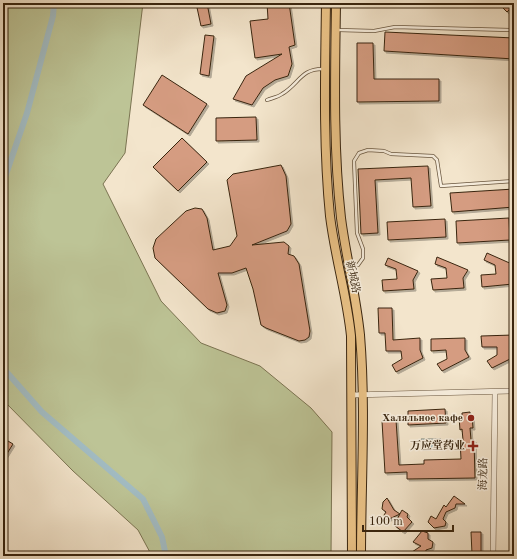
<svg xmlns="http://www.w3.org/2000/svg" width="517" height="559" font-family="'Old Standard TT','Noto Serif SC',serif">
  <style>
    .green { fill: #bdc496; stroke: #7b7452 }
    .water { fill: #a2bcc3; stroke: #78807b }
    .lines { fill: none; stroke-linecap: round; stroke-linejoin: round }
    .canal { stroke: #a2bcc3; stroke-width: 6 }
    .building { fill: #d59c81; stroke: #39250f; filter: url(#shadow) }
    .service-casing { stroke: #68553e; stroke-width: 4 }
    .minor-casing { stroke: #68553e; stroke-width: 6 }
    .primary-casing { stroke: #39250f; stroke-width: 10 }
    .service { stroke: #f7eede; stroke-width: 2.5 }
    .minor { stroke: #f7eede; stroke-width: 5 }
    .primary { stroke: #eac286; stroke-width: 8 }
    .poi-dot { fill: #8f2418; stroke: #f7eede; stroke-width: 1.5 }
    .labels { text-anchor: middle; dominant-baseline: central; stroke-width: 3; stroke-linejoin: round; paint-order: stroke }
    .street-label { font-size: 11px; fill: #39250f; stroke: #f7eede }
    .poi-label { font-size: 11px; font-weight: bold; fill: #39250f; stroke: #f7eede; text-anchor: end }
  </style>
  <defs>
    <filter id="shadow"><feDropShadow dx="2" dy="2" stdDeviation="0" flood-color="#0004"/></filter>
  </defs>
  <rect width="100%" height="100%" fill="#f3e5cc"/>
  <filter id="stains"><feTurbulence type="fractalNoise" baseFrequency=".005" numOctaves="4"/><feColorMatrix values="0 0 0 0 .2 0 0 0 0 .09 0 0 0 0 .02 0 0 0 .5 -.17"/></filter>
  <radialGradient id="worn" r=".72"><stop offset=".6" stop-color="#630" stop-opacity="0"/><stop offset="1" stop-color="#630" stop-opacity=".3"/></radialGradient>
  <path class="green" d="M 3,3 L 143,3 L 125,153 L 103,184 L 161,301 L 201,343 L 260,366 L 311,408 L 332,432 L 331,556 L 152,556 L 138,530 L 73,471 L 3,400 Z"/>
  <path class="water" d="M 421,439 L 441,439 L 441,449 L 422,450 Z"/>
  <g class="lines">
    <g class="canal">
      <path d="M 3,183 L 27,113 L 53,16 L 54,3"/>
      <path d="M 3,368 L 42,412 L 143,499 L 162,537 L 166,556"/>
    </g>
  </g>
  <g class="building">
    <path d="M 196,3 L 207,3 L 211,24 L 201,26 Z"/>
    <path d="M 267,3 L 289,3 L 295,45 L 289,47 L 292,64 L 288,76 L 275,80 L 263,88 L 252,105 L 233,99 L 246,76 L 282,54 L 255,58 L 250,21 L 268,19 Z"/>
    <path d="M 498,3 L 514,3 L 514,5 L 507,12 Z"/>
    <path d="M 385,32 L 514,38 L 514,59 L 384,51 Z"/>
    <path d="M 205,35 L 214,36 L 209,76 L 200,74 Z"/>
    <path d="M 357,43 L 373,43 L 374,79 L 439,79 L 439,101 L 357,102 Z"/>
    <path d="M 162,75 L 207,104 L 188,134 L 143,105 Z"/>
    <path d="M 256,117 L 257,140 L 216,141 L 216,118 Z"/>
    <path d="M 182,138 L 207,162 L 178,191 L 153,167 Z"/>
    <path d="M 281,165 L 286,176 L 291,224 L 287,231 L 252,245 L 284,242 L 289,246 L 288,254 L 294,256 L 299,264 L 310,331 L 309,337 L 305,340 L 299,341 L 266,328 L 261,325 L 253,289 L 246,268 L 232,273 L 218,273 L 227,305 L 225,311 L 217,313 L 208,309 L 155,258 L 153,248 L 156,239 L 186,211 L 195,208 L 202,209 L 207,218 L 213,250 L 230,246 L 237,236 L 227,180 L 233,174 Z"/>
    <path d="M 428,166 L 431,206 L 413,207 L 411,178 L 375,180 L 378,233 L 361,234 L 358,169 Z"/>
    <path d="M 514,189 L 514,207 L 452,212 L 450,193 Z"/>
    <path d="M 509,218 L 510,240 L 457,243 L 456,221 Z"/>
    <path d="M 445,219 L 446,237 L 388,240 L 387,222 Z"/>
    <path d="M 487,253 L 514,265 L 512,275 L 513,284 L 482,287 L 481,275 L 496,274 L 495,265 L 484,260 Z"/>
    <path d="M 437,257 L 468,270 L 463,278 L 464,288 L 433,290 L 431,279 L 447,278 L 446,268 L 435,264 Z"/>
    <path d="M 388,258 L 418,271 L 413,280 L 414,289 L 383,291 L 382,280 L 397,279 L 396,269 L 385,265 Z"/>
    <path d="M 378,308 L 392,308 L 393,340 L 420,338 L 420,350 L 423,358 L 396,372 L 392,365 L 402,359 L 401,351 L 386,351 L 385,333 L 379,333 Z"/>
    <path d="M 514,335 L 514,357 L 492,368 L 487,361 L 497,355 L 497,347 L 482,347 L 481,336 Z"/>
    <path d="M 465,338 L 465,350 L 469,357 L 442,371 L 437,364 L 447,359 L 446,350 L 431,351 L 431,339 Z"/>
    <path d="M 445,409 L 446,423 L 408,425 L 408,411 Z"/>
    <path d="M 470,412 L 470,415 L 472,415 L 473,428 L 470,428 L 471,440 L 474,440 L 475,478 L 407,479 L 407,472 L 385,473 L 382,421 L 396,420 L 399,465 L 424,464 L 424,460 L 461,459 L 460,440 L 463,440 L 462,429 L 460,430 L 459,417 L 462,416 L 462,413 Z"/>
    <path d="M 3,438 L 13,444 L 3,460 Z"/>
    <path d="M 454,496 L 465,504 L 456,504 L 455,508 L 446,512 L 443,519 L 446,522 L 445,526 L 434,528 L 428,522 L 431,516 L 436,519 L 444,505 L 446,507 Z"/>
    <path d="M 387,498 L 394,510 L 400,514 L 387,520 L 384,515 L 386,512 L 382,509 L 383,502 Z"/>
    <path d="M 402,510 L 408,514 L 407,517 L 412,522 L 403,532 L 394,525 Z"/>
    <path d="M 422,531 L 428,533 L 428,539 L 433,542 L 432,548 L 426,550 L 425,556 L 415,556 L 412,552 L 421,546 L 413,542 Z"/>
    <path d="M 471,532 L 481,532 L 481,554 L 472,554 Z"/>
  </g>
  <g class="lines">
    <defs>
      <g id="service">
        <path d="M 338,30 L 374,31 L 395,27 L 514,30"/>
        <path d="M 267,100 C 272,98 278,97 282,94 C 299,84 301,68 324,69"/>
        <path d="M 350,268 L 358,265 L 363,258 L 363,249 L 357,233 L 354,161 L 359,153 L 368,150 L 384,151 L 391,154 L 433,156 L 437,160 L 441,186 L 514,181"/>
      </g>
      <g id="minor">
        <path d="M 352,395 L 514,391"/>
        <path d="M 493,556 L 495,393"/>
      </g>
      <g id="primary">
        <path d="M 326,3 C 325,74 323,146 330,216 C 335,257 347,296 351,336 L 352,556"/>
        <path d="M 336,3 C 335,74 333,147 341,218 C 346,257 356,295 360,335 C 366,408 361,483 361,556"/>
      </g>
    </defs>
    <use href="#service" class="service-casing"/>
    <use href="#minor" class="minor-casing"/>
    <use href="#primary" class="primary-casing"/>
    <use href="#service" class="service"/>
    <use href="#minor" class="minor"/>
    <use href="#primary" class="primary"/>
  </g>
  <g class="poi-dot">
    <circle cx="471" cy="418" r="4"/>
    <path d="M471 440h4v4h4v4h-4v4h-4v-4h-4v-4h4z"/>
  </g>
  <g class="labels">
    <g class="street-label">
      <text transform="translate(352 277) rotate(78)">新城路</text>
      <text transform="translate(484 474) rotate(-89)">海龙路</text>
    </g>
    <g class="poi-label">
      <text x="463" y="418">Халяльное кафе</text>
      <text x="465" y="446">万应堂药业</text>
    </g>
  </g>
  <rect width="517" height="559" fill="none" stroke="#f3e5cc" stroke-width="16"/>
  <rect x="4" y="4" width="509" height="551" fill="none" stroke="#39250f" stroke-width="2"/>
  <rect x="8" y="8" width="501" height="543" fill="none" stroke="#39250f"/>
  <path d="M363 525v6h90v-6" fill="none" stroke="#39250f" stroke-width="2"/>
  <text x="369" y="525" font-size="12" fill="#39250f" stroke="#f7eede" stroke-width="3" paint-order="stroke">100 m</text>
  <rect width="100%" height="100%" filter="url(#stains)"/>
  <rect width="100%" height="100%" fill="url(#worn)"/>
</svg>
